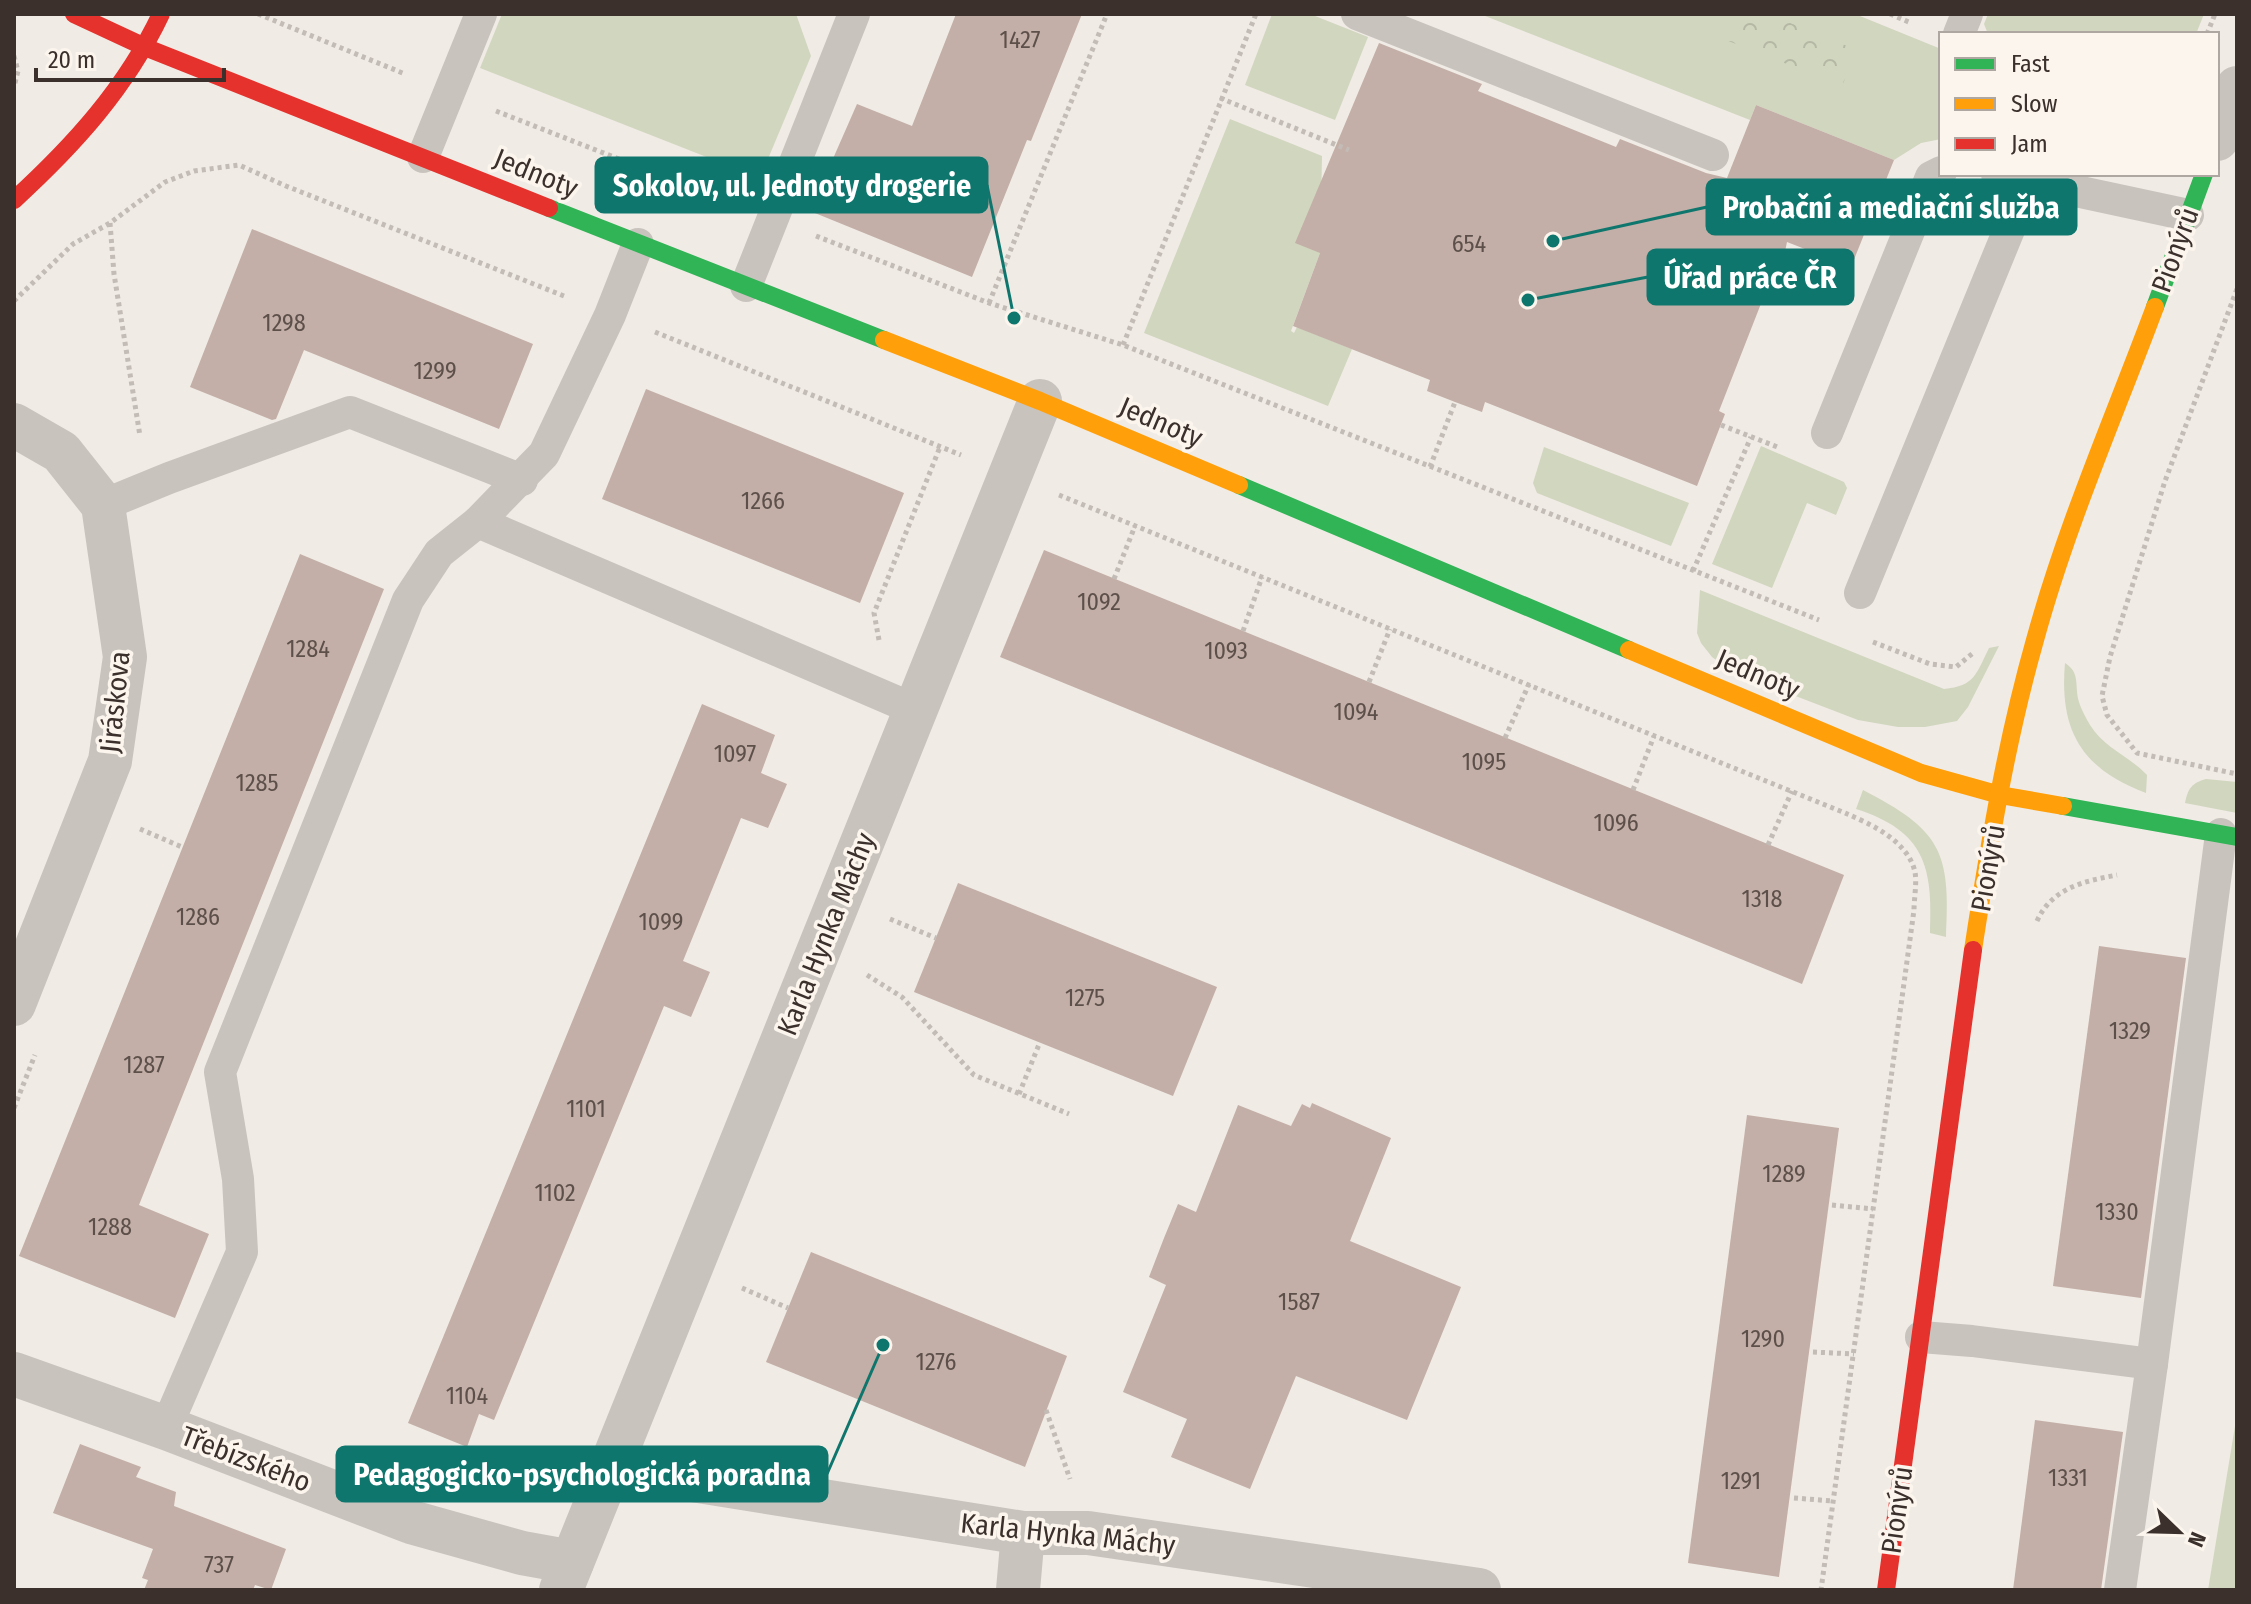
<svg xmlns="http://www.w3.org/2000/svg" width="2251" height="1604" font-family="'Fira Sans Condensed',sans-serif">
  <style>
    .grass { fill: #d1d6bf }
    .forest { fill: url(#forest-crowns) }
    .building { fill: #c3afa7 }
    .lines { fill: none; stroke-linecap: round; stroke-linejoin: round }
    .path { stroke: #c2bbb6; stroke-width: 5; stroke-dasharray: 4 4; stroke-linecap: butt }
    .lane { stroke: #c9c3be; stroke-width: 32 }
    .street { stroke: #c9c3be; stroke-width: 44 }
    .fast { stroke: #30b455; stroke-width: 18 }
    .slow { stroke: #ff9f0a; stroke-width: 18 }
    .jam { stroke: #e5322d; stroke-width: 18 }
    .labels { text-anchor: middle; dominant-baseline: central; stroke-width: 7; stroke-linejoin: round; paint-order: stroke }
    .number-label { font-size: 24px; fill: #5d504a }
    .street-label { font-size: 28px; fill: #3b302b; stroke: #fbf5ee }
    .leader { fill: none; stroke: #0f766e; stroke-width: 3 }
    .callout-dot { fill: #0f766e; stroke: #fbf5ee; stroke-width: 3 }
    .callout { fill: #0f766e; stroke: #0f766e; stroke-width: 3 }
    .callout-label { font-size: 30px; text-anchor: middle; font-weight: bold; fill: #fff }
  </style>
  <defs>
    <pattern id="forest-crowns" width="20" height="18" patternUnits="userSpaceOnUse" patternTransform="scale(2)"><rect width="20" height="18" fill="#d1d6bf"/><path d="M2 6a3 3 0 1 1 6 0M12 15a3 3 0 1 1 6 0" fill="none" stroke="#b4b8a4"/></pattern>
  </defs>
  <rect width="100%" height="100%" fill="#f0ebe5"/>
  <g class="grass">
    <path d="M 502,14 L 796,14 L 811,56 L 760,178 L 480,68 Z"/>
    <path d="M 1272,14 L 1310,14 L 1368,37 L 1335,120 L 1245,85 Z"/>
    <path d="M 1480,14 L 1855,14 L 1941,49 L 1941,139 L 1921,143 L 1894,160 L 1756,105 L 1750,120 Z"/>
    <path d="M 1988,14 L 2204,14 L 2196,34 L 1988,34 L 1984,24 Z"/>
    <path d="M 1230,119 L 1322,156 L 1320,253 L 1291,331 L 1294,333 L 1297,327 L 1352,349 L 1328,406 L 1144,333 Z"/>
    <path d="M 1761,446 L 1844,482 L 1847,488 L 1836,515 L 1807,503 L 1772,588 L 1712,564 Z"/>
    <path d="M 1544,447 L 1689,503 L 1671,546 L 1537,493 L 1533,483 Z"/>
    <path d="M 1700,590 L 1944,689 C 1975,686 1976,674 1989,648 L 1999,646 L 1968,707 L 1957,721 L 1925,727 L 1898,727 L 1858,720 L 1733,672 L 1712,657 L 1701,643 L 1697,633 Z"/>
    <path d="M 2065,663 C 2081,673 2074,686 2079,702 C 2081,709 2086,718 2090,725 C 2104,748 2129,756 2147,775 L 2146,793 C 2082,769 2059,731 2065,663 Z"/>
    <path d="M 2206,779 L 2237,782 L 2237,813 L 2185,803 C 2188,788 2192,783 2206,779 Z"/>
    <path d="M 1863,790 C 1940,830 1951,850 1946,937 L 1930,933 C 1933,867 1925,831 1856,809 Z"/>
    <path d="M 2237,1414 L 2237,1590 L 2208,1590 Z"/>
  </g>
  <path class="forest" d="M 1737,14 L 1768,14 L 1857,50 L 1842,86 L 1726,40 Z"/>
  <g class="building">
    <path d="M 956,14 L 1082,14 L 1031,141 L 1027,140 L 972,277 L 810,211 L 857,104 L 912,126 Z"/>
    <path d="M 1379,43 L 1482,84 L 1478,91 L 1616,147 L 1620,139 L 1706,173 L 1727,178 L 1756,105 L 1894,160 L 1851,267 L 1787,242 L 1779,280 L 1771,278 L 1719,411 L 1725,414 L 1697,486 L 1485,402 L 1482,412 L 1455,402 L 1427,391 L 1430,380 L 1293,326 L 1320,253 L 1295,243 Z"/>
    <path d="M 252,229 L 533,344 L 499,429 L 304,350 L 276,419 L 272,420 L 190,387 Z"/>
    <path d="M 646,389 L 904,493 L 860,603 L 602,499 Z"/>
    <path d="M 1044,550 L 1844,875 L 1802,984 L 1000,657 Z"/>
    <path d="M 300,554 L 384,589 L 139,1205 L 209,1234 L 175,1318 L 19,1256 Z"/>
    <path d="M 702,704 L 775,735 L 761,773 L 787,784 L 768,828 L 741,818 L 683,961 L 710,972 L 691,1017 L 664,1006 L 494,1420 L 479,1414 L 467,1447 L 408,1423 Z"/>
    <path d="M 958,883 L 1217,987 L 1173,1096 L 914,992 Z"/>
    <path d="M 2099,946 L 2186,958 L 2141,1298 L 2053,1286 Z"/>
    <path d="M 1312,1103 L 1391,1138 L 1350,1241 L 1461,1287 L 1407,1420 L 1296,1376 L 1250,1489 L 1171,1457 L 1187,1419 L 1123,1392 L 1166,1285 L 1149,1277 L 1164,1238 L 1178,1204 L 1196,1212 L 1238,1105 L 1291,1126 L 1302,1104 L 1310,1108 Z"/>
    <path d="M 1747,1115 L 1839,1128 L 1779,1577 L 1688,1563 Z"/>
    <path d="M 811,1252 L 1067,1356 L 1025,1467 L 766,1362 Z"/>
    <path d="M 2035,1420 L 2123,1432 L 2101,1590 L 2013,1590 Z"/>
    <path d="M 80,1444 L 141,1467 L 136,1477 L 176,1492 L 174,1506 L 286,1549 L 271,1590 L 255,1585 L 253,1590 L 144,1590 L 148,1580 L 142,1578 L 153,1549 L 53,1513 Z"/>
  </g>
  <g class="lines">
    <g class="path">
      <path d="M 258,14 L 405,74"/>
      <path d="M 1890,14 L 1911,23"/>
      <path d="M 2207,34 L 2215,14"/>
      <path d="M 14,56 L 18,71 L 14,87"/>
      <path d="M 1220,98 L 1349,150"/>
      <path d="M 496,111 L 729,202"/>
      <path d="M 110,223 L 114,274 L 140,436"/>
      <path d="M 816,236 L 989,303 L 1123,345 L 1819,620"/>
      <path d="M 2237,289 L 2165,481 L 2110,657 L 2102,696 L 2107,715 L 2137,753 L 2237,774"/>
      <path d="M 14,301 L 73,244 L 110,223 L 165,182 L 194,171 L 239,165 L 286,186 L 564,296"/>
      <path d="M 989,303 L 1107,14"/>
      <path d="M 655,332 L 961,455"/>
      <path d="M 1123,345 L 1256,14"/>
      <path d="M 1721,425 L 1780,448"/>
      <path d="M 1430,467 L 1455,402"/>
      <path d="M 1059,495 L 1845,813 C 1871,824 1908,841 1915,872 C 1917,883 1914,899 1914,910 L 1821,1590"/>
      <path d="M 1693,571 L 1751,437"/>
      <path d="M 1114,579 L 1135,526"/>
      <path d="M 1243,631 L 1262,577"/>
      <path d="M 879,640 L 874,613 L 940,447"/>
      <path d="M 1873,642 L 1930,664 L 1956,667 L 1973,653"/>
      <path d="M 1369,682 L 1390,629"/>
      <path d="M 1505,738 L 1529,684"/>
      <path d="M 1633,790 L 1654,736"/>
      <path d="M 140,829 L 182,847"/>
      <path d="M 1768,845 L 1792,791"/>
      <path d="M 890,919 L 936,938"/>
      <path d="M 2037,921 C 2052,888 2084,881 2117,875"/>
      <path d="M 867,975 L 902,997 L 974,1075 L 1069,1114"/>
      <path d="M 1019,1094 L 1040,1042"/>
      <path d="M 14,1108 L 35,1055"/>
      <path d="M 1832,1205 L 1873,1209"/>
      <path d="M 742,1288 L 788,1308"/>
      <path d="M 1813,1352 L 1854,1354"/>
      <path d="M 1046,1410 L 1070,1479"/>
      <path d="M 1794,1498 L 1833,1501"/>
    </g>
    <g class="lane">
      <path d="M 1357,14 L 1713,155"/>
      <path d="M 1959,34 L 1967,14"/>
      <path d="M 423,157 L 481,14"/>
      <path d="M 1997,174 L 2029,181"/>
      <path d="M 746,286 L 854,14"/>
      <path d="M 1827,433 L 1931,177 L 1941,172"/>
      <path d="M 103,505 L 169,478 L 350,412 L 522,480"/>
      <path d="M 478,522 L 916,710"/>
      <path d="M 1860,593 L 2029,181 L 2188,215"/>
      <path d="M 1921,1337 L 1972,1341 L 2152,1364"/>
      <path d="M 166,1428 L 242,1252 L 238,1179 L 220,1072 L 408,600 L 439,553 L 478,522 L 544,454 L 610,315 L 638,244"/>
      <path d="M 2120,1590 L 2152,1364 L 2221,834"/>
    </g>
    <g class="street">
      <path d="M 2217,139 L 2237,88"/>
      <path d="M 14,425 L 61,452 L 103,505 L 125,657 L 110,761 L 14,1004"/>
      <path d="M 14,1374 L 166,1428 L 411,1522 L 522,1553 L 572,1562"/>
      <path d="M 611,1467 L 1023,1533 L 1088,1533 L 1479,1590"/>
      <path d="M 561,1590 L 1040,401"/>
      <path d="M 1018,1590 L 1023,1533"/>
    </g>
    <g class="fast">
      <path d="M 549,208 L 884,340"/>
      <path d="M 2155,307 L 2204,174"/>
      <path d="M 1239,485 L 1629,650"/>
      <path d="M 2063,806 L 2237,837"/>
    </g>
    <g class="slow">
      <path d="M 884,340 L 1040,401 L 1239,485"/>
      <path d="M 1629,650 L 1921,773 L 2000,795 L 2063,806"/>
      <path d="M 1973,950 C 1989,846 2006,742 2035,640 C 2066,526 2114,417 2155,307"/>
    </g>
    <g class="jam">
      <path d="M 74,14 L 147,48 L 549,208"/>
      <path d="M 14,200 C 74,145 126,88 161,14"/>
      <path d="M 1886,1590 L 1973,950"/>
    </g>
  </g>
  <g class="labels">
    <g class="number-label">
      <text x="1020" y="40">1427</text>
      <text x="1469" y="244">654</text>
      <text x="284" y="323">1298</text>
      <text x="435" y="371">1299</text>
      <text x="763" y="501">1266</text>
      <text x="1099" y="602">1092</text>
      <text x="308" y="649">1284</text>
      <text x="1226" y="651">1093</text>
      <text x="1356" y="712">1094</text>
      <text x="735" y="754">1097</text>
      <text x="1484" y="762">1095</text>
      <text x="257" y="783">1285</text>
      <text x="1616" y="823">1096</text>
      <text x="1762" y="899">1318</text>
      <text x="198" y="917">1286</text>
      <text x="661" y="922">1099</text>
      <text x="1085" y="998">1275</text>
      <text x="2130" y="1031">1329</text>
      <text x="144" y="1065">1287</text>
      <text x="586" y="1109">1101</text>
      <text x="1784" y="1174">1289</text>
      <text x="555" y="1193">1102</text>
      <text x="2117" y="1212">1330</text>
      <text x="110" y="1227">1288</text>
      <text x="1299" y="1302">1587</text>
      <text x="1763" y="1339">1290</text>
      <text x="936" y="1362">1276</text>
      <text x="467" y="1396">1104</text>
      <text x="2068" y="1478">1331</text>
      <text x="1741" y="1481">1291</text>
      <text x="219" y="1565">737</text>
    </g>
    <g class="street-label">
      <text transform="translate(536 173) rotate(22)">Jednoty</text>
      <text transform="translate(2175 250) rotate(-70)">Pionýrů</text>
      <text transform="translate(1161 422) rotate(23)">Jednoty</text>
      <text transform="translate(1758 674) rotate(23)">Jednoty</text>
      <text transform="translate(115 702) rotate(-84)">Jiráskova</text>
      <text transform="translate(1988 868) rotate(-80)">Pionýrů</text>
      <text transform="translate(826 934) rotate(-68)">Karla Hynka Máchy</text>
      <text transform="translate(246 1459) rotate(21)">Třebízského</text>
      <text transform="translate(1897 1510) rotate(-82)">Pionýrů</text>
      <text transform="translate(1068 1534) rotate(6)">Karla Hynka Máchy</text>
    </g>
  </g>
  <path class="leader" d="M1014 318L987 185M1553 241L1707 207M1528 300L1648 277M883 1345L827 1474"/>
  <g class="callout-dot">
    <circle cx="1014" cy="318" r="8"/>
    <circle cx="1553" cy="241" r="8"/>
    <circle cx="1528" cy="300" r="8"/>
    <circle cx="883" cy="1345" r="8"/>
  </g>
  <g class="callout">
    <rect x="596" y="158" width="391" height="54" rx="8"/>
    <rect x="1707" y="180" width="369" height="54" rx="8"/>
    <rect x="1648" y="250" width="205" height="54" rx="8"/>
    <rect x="337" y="1447" width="490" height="54" rx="8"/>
  </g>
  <g class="callout-label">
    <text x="792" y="196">Sokolov, ul. Jednoty drogerie</text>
    <text x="1891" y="218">Probační a mediační služba</text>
    <text x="1750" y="288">Úřad práce ČR</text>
    <text x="582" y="1485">Pedagogicko-psychologická poradna</text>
  </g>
  <rect width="2251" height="1604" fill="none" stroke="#3b302b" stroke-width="32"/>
  <rect x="1939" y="32" width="280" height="144" fill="#fbf5ee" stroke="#aea6a0" stroke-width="2"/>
  <rect x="1955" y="58" width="40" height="12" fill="#30b455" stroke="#aea6a0" stroke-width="2"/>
  <text x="2011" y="72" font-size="24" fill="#3b302b">Fast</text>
  <rect x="1955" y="98" width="40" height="12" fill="#ff9f0a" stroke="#aea6a0" stroke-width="2"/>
  <text x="2011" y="112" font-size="24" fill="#3b302b">Slow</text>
  <rect x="1955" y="138" width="40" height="12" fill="#e5322d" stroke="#aea6a0" stroke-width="2"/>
  <text x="2011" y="152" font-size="24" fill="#3b302b">Jam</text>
  <g transform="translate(2179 1532) rotate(113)" stroke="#fbf5ee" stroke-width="6" paint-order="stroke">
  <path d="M0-6L14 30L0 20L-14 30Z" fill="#3b302b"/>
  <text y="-12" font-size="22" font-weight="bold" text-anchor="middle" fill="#3b302b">N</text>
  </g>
  <path d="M36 68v12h188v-12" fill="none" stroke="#3b302b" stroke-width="4"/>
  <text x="48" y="68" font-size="24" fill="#3b302b" stroke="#fbf5ee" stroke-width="6" paint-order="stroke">20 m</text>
</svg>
